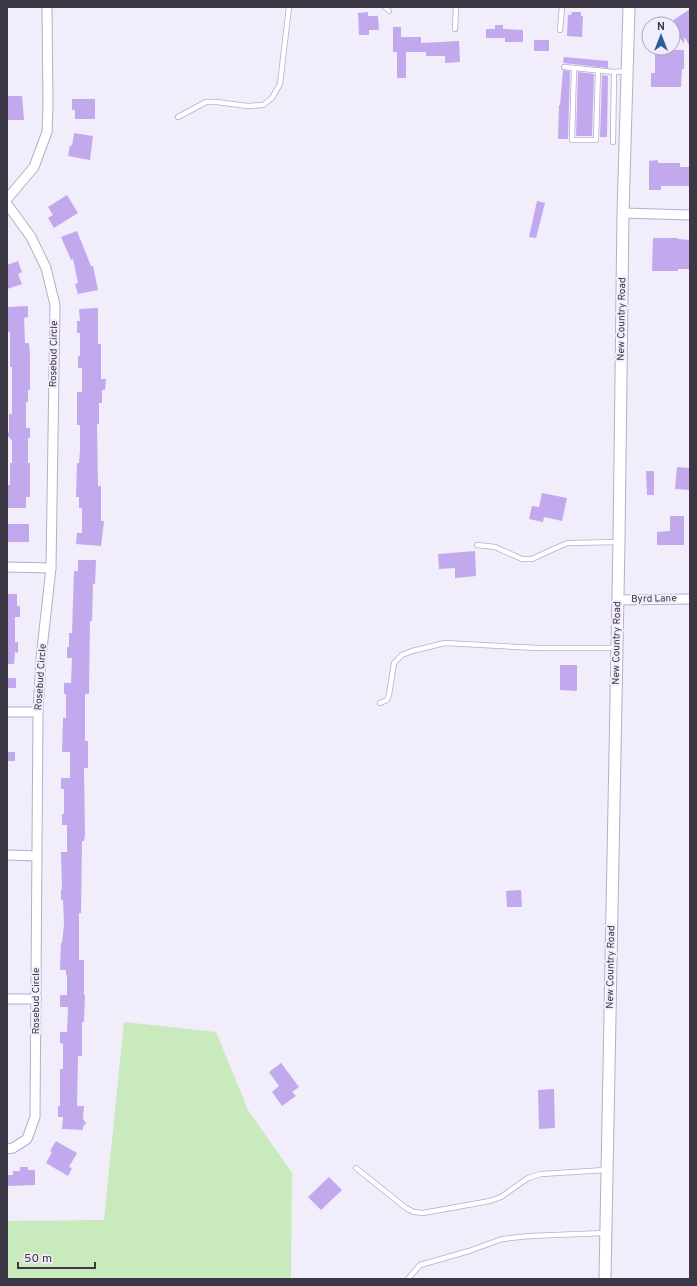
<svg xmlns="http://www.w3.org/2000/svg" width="697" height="1286" font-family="Overpass,sans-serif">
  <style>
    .green { fill: #c8eabc }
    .building { fill: #c2a9ed }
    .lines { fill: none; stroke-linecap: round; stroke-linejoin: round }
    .service-casing { stroke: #b8accc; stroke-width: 6 }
    .minor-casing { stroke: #b8accc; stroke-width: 11 }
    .tertiary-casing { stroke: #b8accc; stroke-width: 13 }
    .service { stroke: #fff; stroke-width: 4.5 }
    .minor { stroke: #fff; stroke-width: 9 }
    .tertiary { stroke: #fff; stroke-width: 11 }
    .labels { text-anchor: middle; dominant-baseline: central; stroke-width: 4; stroke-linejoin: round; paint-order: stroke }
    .street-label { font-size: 10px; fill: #3c3745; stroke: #f1edfa }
  </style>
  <rect width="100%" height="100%" fill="#f1edfa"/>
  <path class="green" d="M 124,1022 L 216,1032 L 248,1110 L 292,1173 L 291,1279 L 7,1279 L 7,1221 L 104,1220 Z"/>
  <g class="building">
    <path d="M 690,9 L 690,46 L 684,37 L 684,44 L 673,28 L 673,24 L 669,23 Z"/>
    <path d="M 368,12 L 368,16 L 378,16 L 379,30 L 369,30 L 369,35 L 359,35 L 358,13 Z"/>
    <path d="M 572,12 L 581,12 L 581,16 L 583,16 L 582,37 L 567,36 L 568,15 L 571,15 Z"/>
    <path d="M 495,25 L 503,25 L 503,29 L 523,30 L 523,42 L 505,42 L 505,38 L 486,38 L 486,29 L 495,29 Z"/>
    <path d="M 393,27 L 401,27 L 401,37 L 421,37 L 421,43 L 459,41 L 460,62 L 445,63 L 445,56 L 426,56 L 426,52 L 406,52 L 406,78 L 397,78 L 397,52 L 393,52 Z"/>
    <rect x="534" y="40" width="15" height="11"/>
    <path d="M 655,50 L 684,50 L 684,69 L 682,69 L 681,87 L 651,87 L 651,73 L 655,73 Z"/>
    <path d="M 564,57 L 608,61 L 608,68 L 563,63 Z"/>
    <path d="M 563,70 L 570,71 L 568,139 L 558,139 L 559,105 L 560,105 Z"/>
    <path d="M 578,72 L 594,74 L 592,136 L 576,136 Z"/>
    <path d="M 602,75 L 608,76 L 607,137 L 600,137 Z"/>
    <path d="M 7,96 L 22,96 L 24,120 L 7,120 Z"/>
    <path d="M 72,99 L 95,99 L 95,119 L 75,119 L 75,110 L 72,110 Z"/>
    <path d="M 74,133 L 93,136 L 90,160 L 68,156 L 70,145 L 72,146 Z"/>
    <path d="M 658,160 L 658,163 L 680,163 L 680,167 L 690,167 L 690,186 L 661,186 L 661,190 L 649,190 L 649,161 Z"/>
    <path d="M 67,195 L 78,213 L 54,228 L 48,218 L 53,215 L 48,207 Z"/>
    <path d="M 537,201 L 545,203 L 536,238 L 529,237 Z"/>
    <path d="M 77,231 L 91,266 L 93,266 L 98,290 L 78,294 L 75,284 L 78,283 L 73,259 L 71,260 L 61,237 Z"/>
    <path d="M 653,238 L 678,238 L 678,239 L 690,240 L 690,269 L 678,269 L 678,271 L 652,271 Z"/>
    <path d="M 18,261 L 22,272 L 18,274 L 22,284 L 7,289 L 7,265 Z"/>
    <path d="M 28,306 L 28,317 L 24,318 L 25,343 L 29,343 L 30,356 L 30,390 L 28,390 L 28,402 L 26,402 L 26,428 L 30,428 L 30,438 L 28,438 L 28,463 L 30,463 L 30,497 L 26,497 L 26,508 L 7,508 L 7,485 L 10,485 L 10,463 L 12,463 L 12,441 L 8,436 L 8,433 L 9,432 L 9,414 L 12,414 L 12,367 L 10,367 L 10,332 L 8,332 L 7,307 Z"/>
    <path d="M 98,308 L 98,344 L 101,344 L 101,379 L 106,379 L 105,390 L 102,390 L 102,403 L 99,403 L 99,424 L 97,424 L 98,486 L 101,486 L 101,521 L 104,521 L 101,546 L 76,544 L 77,533 L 82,533 L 82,508 L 79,508 L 79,497 L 76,497 L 77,463 L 79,463 L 80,450 L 80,425 L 77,425 L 77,392 L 82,392 L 82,368 L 78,368 L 78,356 L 80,356 L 80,333 L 77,333 L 77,321 L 80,321 L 79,309 Z"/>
    <path d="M 677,467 L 690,468 L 690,490 L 675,489 Z"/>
    <path d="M 646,471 L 654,471 L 654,495 L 647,495 Z"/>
    <path d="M 542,493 L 567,498 L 562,521 L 544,517 L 543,522 L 529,519 L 532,506 L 539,507 Z"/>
    <path d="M 670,516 L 684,516 L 684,545 L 657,545 L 657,532 L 670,531 Z"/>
    <rect x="7" y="524" width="22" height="18"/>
    <path d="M 475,551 L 476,576 L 455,578 L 455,568 L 439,569 L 438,554 Z"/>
    <path d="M 78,560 L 96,560 L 95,584 L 93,584 L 92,621 L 90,621 L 89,694 L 85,694 L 85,741 L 88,741 L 88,768 L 84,768 L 85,834 L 84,841 L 82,841 L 81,913 L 79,913 L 79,960 L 84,960 L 84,995 L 85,995 L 84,1022 L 82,1022 L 82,1056 L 78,1056 L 77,1106 L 84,1106 L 83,1119 L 86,1123 L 83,1127 L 83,1130 L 62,1129 L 63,1117 L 58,1117 L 58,1106 L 60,1106 L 60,1069 L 63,1069 L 63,1044 L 60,1043 L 60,1032 L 67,1032 L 68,1007 L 60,1007 L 60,995 L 67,995 L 67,975 L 66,975 L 66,970 L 60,970 L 61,943 L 62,943 L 64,925 L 63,900 L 61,900 L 61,890 L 62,889 L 61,852 L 67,852 L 67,825 L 62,825 L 62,814 L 64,814 L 64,789 L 61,789 L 61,778 L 70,778 L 70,752 L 62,752 L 63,718 L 66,718 L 66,694 L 64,694 L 64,683 L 71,683 L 72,658 L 67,658 L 67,647 L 69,647 L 69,633 L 72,633 L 74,571 L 78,571 Z"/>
    <path d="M 7,594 L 17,594 L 17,606 L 20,606 L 20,617 L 15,617 L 15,642 L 18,642 L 18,653 L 15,652 L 14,664 L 7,664 Z"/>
    <path d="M 560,665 L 577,665 L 577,691 L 560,690 Z"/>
    <rect x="7" y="678" width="9" height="10"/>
    <rect x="7" y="752" width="8" height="9"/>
    <path d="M 521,890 L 522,907 L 507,907 L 506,891 Z"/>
    <path d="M 281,1063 L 299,1087 L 292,1092 L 296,1096 L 282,1106 L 272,1092 L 279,1086 L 269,1072 Z"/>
    <path d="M 554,1089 L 555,1128 L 539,1129 L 538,1090 Z"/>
    <path d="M 56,1141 L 77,1153 L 69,1167 L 72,1168 L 68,1176 L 46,1163 L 52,1152 L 50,1151 Z"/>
    <path d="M 20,1167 L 28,1167 L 28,1170 L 35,1170 L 35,1185 L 7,1186 L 7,1175 L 13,1175 L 13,1171 L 20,1171 Z"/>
    <path d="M 329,1177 L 342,1190 L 321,1210 L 308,1197 Z"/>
  </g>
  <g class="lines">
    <defs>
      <g id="service">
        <path d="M 385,7 L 389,11"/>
        <path d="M 455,29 L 456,7"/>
        <path d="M 560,30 L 562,7"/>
        <path d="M 564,67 L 614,72 L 627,71"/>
        <path d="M 574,68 L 572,140 L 596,140 L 598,70"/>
        <path d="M 178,117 L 206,102 L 217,102 L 247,106 L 263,105 L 272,98 L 280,84 L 289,7"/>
        <path d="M 613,142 L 614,72"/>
        <path d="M 477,545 L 495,547 L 522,559 L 532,559 L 558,547 L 568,543 L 619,542"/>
        <path d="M 380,703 L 387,700 L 389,695 L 394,663 L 402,655 L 412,651 L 445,643 L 538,648 L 616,648"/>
        <path d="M 356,1168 L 406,1208 L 414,1212 L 423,1213 L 490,1201 L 501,1197 L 528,1178 L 541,1174 L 606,1170"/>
        <path d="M 408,1279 L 420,1265 L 469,1251 L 502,1239 L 530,1236 L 605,1233"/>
      </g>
      <g id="minor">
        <path d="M 7,199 L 34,167 L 47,132 L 48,105 L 47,7"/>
        <path d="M 7,204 L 31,237 L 46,268 L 55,305 L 51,568 L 41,658 L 38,712 L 35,1117 L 27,1139 L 13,1148 L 7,1149"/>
        <path d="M 623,213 L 690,215"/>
        <path d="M 7,567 L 51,568"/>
        <path d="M 617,600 L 690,599"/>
        <path d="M 7,712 L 38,712"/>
        <path d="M 7,855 L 37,856"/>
        <path d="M 7,999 L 36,999"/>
      </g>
      <path id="tertiary" d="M 605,1279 L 619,542 L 623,213 L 629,7"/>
    </defs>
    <use href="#service" class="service-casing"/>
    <use href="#minor" class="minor-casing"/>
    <use href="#tertiary" class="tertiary-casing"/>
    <use href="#service" class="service"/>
    <use href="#minor" class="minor"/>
    <use href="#tertiary" class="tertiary"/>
  </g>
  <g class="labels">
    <g class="street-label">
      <text transform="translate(622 319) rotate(-89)">New Country Road</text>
      <text transform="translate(54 354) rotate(-89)">Rosebud Circle</text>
      <text transform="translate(654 599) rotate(-1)">Byrd Lane</text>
      <text transform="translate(617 643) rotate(-89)">New Country Road</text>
      <text transform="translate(41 677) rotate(-86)">Rosebud Circle</text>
      <text transform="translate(611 967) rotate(-89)">New Country Road</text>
      <text transform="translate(36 1001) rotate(-90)">Rosebud Circle</text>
    </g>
  </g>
  <rect width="697" height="1286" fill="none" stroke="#3c3745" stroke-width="16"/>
  <g transform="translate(661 36)"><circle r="19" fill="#f1edfa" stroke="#a9a4b2"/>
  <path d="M0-3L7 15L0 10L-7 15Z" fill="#296099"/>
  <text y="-6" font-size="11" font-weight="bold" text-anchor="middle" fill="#3c3745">N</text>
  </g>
  <path d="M18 1262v6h77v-6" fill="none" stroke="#3c3745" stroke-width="2"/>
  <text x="24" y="1262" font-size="12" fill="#3c3745" stroke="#f1edfa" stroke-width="3" paint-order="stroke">50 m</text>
</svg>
